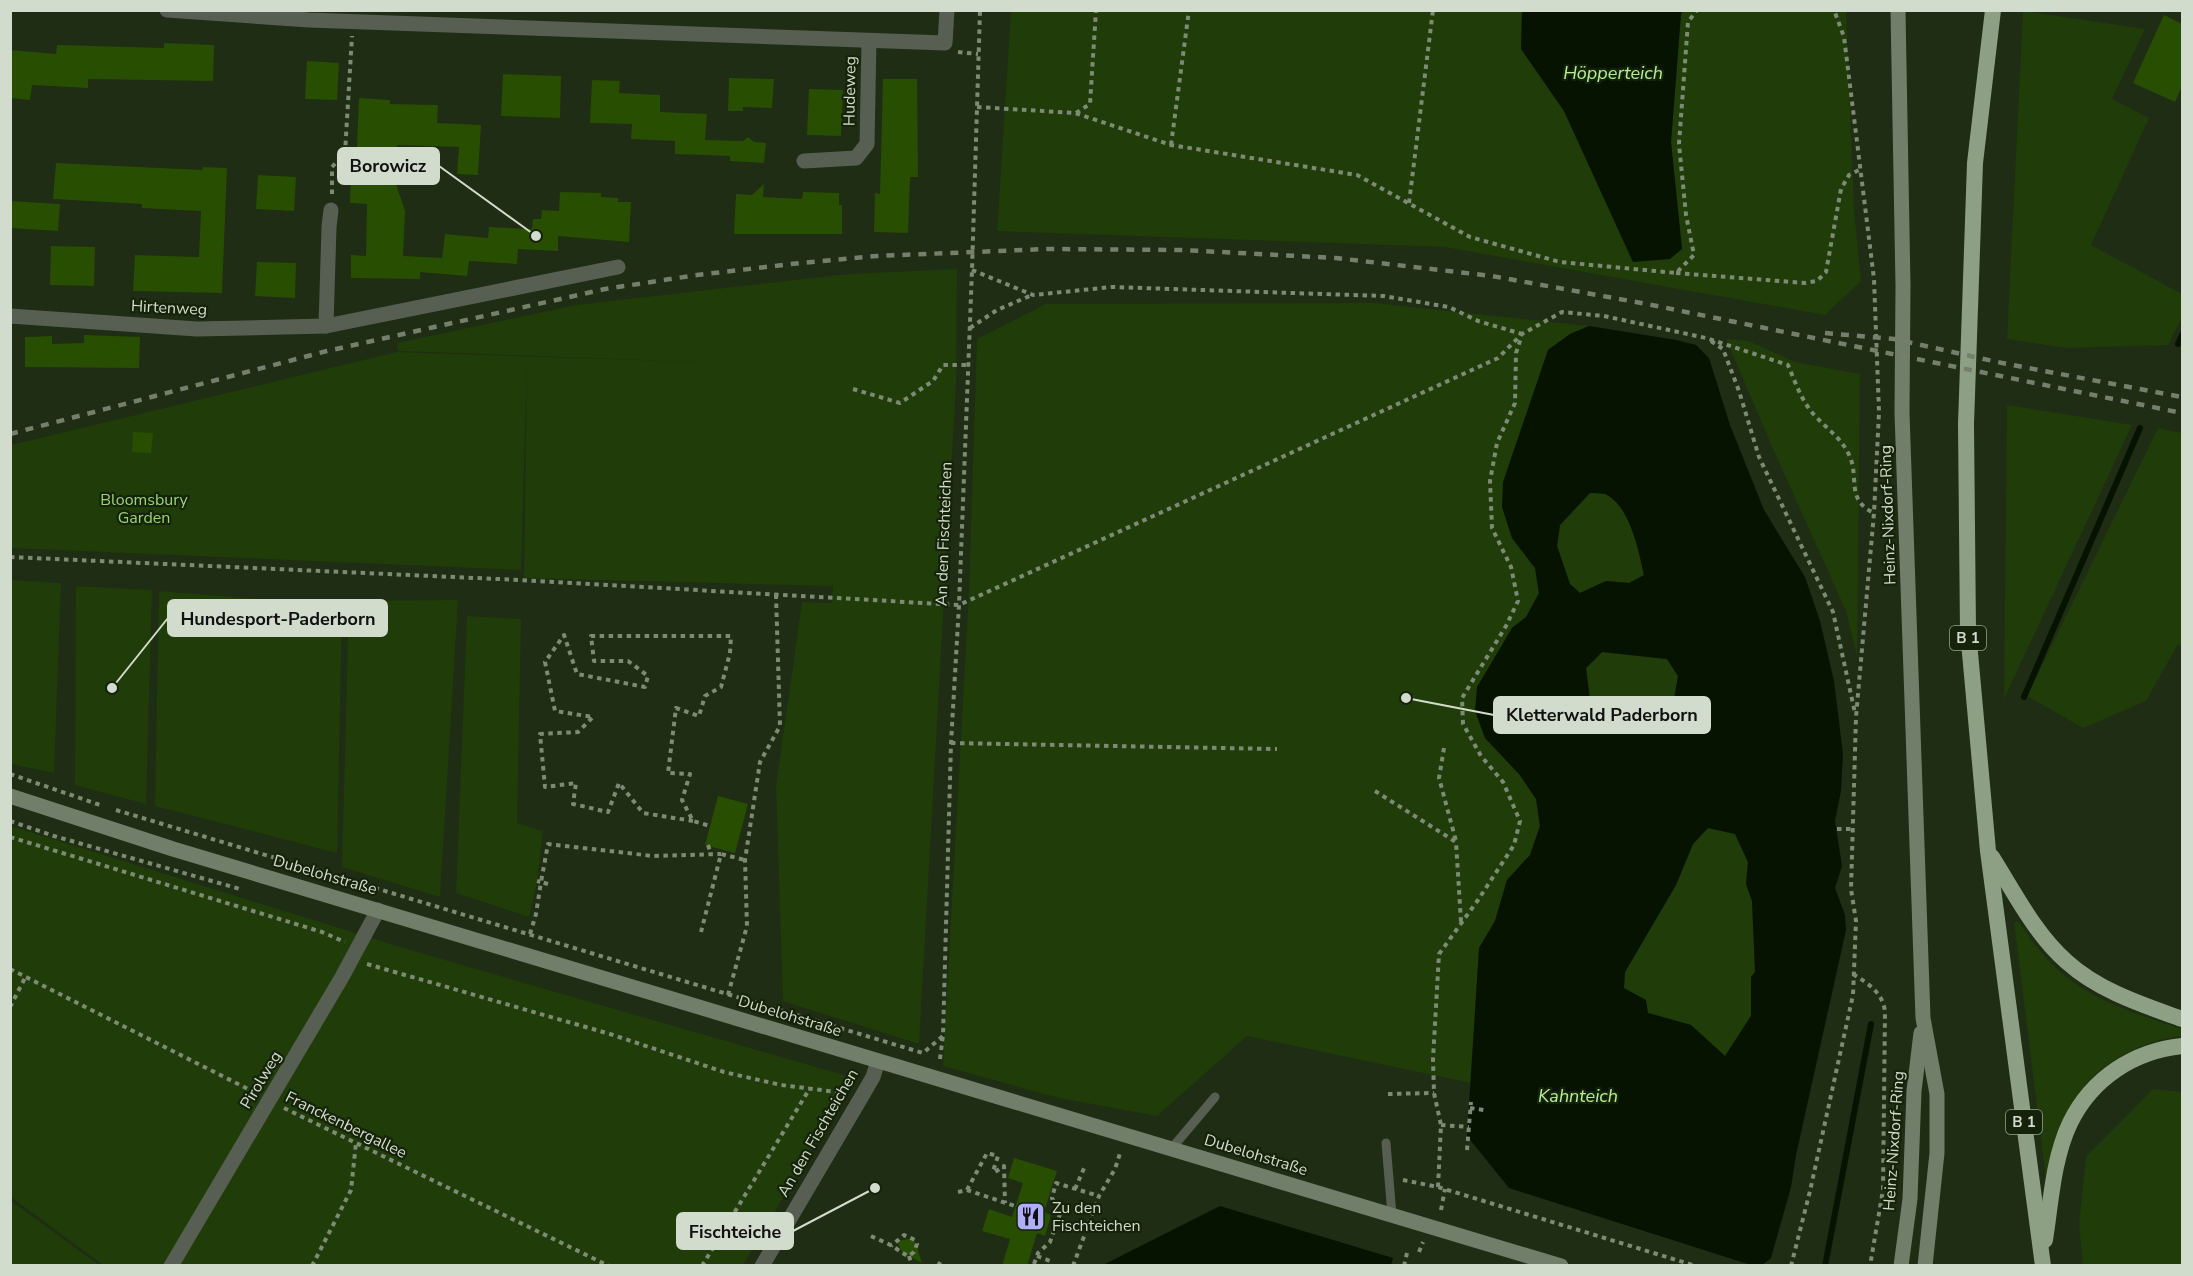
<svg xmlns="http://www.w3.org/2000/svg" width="2193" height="1276" font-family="'Nunito Sans',sans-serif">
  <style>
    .green { fill: #203c09 }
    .water { fill: #071301; fill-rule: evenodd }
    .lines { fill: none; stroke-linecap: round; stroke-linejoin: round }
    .stream { stroke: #071301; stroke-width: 6 }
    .building { fill: #284e02 }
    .path { stroke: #7d8a75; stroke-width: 4; stroke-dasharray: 4.5 4.5; stroke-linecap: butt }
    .service { stroke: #575f53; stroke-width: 9 }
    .minor { stroke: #575f53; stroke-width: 15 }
    .secondary { stroke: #717e6a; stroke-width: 15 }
    .trunk { stroke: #8ea084; stroke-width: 16 }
    .rail { stroke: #74806c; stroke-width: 4.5; stroke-dasharray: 8 8; stroke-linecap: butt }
    .labels { text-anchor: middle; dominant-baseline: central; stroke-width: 4.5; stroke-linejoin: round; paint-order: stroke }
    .shield { fill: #15230b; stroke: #99a492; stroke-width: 1.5 }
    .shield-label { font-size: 15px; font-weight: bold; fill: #d2dccc }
    .street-label { font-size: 16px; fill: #d2dccc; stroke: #15230b }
    .park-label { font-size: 16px; fill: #9bd476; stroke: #15230b }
    .poi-label { font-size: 16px; fill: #d2dccc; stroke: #15230b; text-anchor: start }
    .water-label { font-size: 18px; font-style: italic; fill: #b6f091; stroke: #15230b }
    .leader { fill: none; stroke: #d2dccc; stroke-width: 2 }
    .callout-dot { fill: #d2dccc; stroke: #15230b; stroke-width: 2 }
    .callout { fill: #d2dccc; stroke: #d2dccc; stroke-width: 2 }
    .callout-label { font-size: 18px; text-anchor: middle; font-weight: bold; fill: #111 }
  </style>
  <rect width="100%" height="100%" fill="#1e2d14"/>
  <g class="green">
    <path d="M 1011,11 L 1522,11 L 1521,49 L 1564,111 L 1633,262 L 1682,249 L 1671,142 L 1681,14 L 1683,11 L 1846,11 L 1854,210 L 1861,281 L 1825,315 L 1445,247 L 997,231 Z"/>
    <path d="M 2023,11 L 2145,29 L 2112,99 L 2149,118 L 2091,245 L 2182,294 L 2182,317 L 2168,345 L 2066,348 L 2007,339 Z"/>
    <path d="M 957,269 L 956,385 L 919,1044 L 783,1001 L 776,786 L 802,602 L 832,603 L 833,586 L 524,578 L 527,362 L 521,570 L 11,548 L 11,445 L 397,352 L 701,362 L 398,351 L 397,343 L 576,305 L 848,274 Z"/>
    <path d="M 1374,303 L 1589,326 L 1570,334 L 1548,350 L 1502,507 L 1512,538 L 1535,568 L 1539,594 L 1526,617 L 1512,628 L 1485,738 L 1519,774 L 1536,799 L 1540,826 L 1530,855 L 1507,880 L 1495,921 L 1479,948 L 1471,1083 L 1247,1036 L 1157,1116 L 1059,1098 L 943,1066 L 969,591 L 977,339 L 1046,304 Z"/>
    <path d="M 1726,339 L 1749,341 L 1795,362 L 1860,374 L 1857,656 L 1846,611 L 1774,451 Z"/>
    <path d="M 2007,405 L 2132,425 L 2004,699 Z"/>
    <path d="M 2158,428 L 2182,433 L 2182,647 L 2178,644 L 2146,701 L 2083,728 L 2027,696 Z"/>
    <path d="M 1590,493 C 1594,493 1601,493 1605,494 C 1630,505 1639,552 1644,576 L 1629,583 L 1606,581 L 1580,593 L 1570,584 L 1557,546 L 1560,525 Z"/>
    <path d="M 11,580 L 61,583 L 54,773 L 11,764 Z"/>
    <path d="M 76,586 L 152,590 L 146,804 L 75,785 Z"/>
    <path d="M 159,591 L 342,606 L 337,853 L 155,806 Z"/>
    <path d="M 458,600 L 440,897 L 342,867 L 349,601 Z"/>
    <path d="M 467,616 L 521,619 L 517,823 L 543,831 L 537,881 L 529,917 L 456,893 Z"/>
    <path d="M 1603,652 L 1667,659 L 1678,676 L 1671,717 L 1656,730 L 1611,728 L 1592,716 L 1586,668 Z"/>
    <path d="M 11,826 L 410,950 L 854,1078 L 743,1265 L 103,1265 L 11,1197 Z"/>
    <path d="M 1708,828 L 1735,834 L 1748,862 L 1746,884 L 1752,901 L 1755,972 L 1751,977 L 1751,1016 L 1725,1056 L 1691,1025 L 1647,1012 L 1624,988 L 1625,972 L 1676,885 L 1693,844 Z"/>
    <path d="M 2014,922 L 2019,922 C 2062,991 2109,1005 2182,1029 L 2182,1036 C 2148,1038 2093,1065 2078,1097 C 2074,1107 2072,1118 2068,1128 C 2062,1151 2055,1173 2048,1195 Z"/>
    <path d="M 2153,1089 L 2182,1092 L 2182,1265 L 2083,1265 L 2079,1224 L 2086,1157 Z"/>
    <path d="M 10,1201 L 11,1201 L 99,1265 L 11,1265 Z"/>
  </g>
  <g class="water">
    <path d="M 1522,11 L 1683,11 L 1681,14 L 1671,142 L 1682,249 L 1670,259 L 1633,262 L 1564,111 L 1521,49 Z"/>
    <path d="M 1589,326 L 1676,340 L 1696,345 L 1709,358 L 1730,425 L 1764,510 L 1805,577 L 1820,621 L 1834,681 L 1843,754 L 1841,791 L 1835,821 L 1842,866 L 1835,888 L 1845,915 L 1846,930 L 1796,1155 L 1791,1187 L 1771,1258 L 1762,1265 L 1748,1264 L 1509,1188 L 1467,1136 L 1479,948 L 1495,921 L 1507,880 L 1530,855 L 1540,826 L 1536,799 L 1519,774 L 1485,738 L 1475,711 L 1477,687 L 1512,628 L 1526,617 L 1539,593 L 1535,568 L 1512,538 L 1502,507 L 1503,482 L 1548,350 L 1570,334 ZM 1590,493 C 1594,493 1601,493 1605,494 C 1630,505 1639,552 1644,575 L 1629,583 L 1606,581 L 1580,593 L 1570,584 L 1557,546 L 1560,525 ZM 1602,652 L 1667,659 L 1678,676 L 1671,717 L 1656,730 L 1611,728 L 1592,716 L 1586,668 ZM 1708,828 L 1735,834 L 1748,862 L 1746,884 L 1752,901 L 1755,972 L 1751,977 L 1751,1016 L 1725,1056 L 1691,1025 L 1648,1013 L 1646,1000 L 1624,988 L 1625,972 L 1676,885 L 1693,844 Z"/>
    <path d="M 1220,1206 L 1393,1258 L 1391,1265 L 1103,1265 Z"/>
  </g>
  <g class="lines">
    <g class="stream">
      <path d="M 2178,344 L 2182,335"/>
      <path d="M 2024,697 L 2140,428"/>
      <path d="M 1825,1266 L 1871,1024"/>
    </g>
  </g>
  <g class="building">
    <path d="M 2164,15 L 2182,24 L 2182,86 L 2175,102 L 2133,83 Z"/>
    <path d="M 164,43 L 214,45 L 213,81 L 88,79 L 88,88 L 32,85 L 30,100 L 10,98 L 10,50 L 56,54 L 57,45 L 164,48 Z"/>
    <path d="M 307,61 L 339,63 L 337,100 L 305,99 Z"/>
    <path d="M 503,74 L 561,76 L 560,118 L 501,116 Z"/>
    <path d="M 729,78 L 774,79 L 772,108 L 743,107 L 743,111 L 728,111 Z"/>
    <path d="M 883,79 L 917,79 L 918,177 L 910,177 L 908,233 L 874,232 L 875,193 L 880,194 Z"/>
    <path d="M 592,80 L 620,81 L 619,93 L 660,95 L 660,112 L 707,114 L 705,140 L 743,141 L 748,137 L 754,142 L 766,143 L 764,163 L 730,161 L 730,156 L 675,154 L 675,141 L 631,139 L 632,124 L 590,123 Z"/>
    <path d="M 809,89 L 843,90 L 841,136 L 807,135 Z"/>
    <path d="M 359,98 L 390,100 L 390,104 L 438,105 L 437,123 L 481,125 L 478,175 L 457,174 L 459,147 L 397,145 L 396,184 L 405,211 L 403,256 L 442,258 L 445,234 L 488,238 L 489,227 L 532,229 L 533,219 L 541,219 L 542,210 L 559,211 L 560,192 L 601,193 L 601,197 L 618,198 L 618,202 L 631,202 L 629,242 L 558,236 L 558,251 L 518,249 L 517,264 L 469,261 L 467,276 L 420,272 L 420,279 L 351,278 L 351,255 L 366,256 L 367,204 L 350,203 L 351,169 L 356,169 Z"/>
    <path d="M 56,163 L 202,170 L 203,167 L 227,168 L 222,293 L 133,291 L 135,255 L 199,257 L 201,211 L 142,208 L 142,204 L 53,199 Z"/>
    <path d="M 258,175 L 296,177 L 294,211 L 256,209 Z"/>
    <path d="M 764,184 L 763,197 L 802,199 L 803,192 L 839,193 L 839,205 L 842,205 L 842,234 L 734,234 L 736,194 L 752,195 Z"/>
    <path d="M 10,201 L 60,204 L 58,231 L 10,228 Z"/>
    <path d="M 51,246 L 95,247 L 94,286 L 50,285 Z"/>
    <path d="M 257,262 L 296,263 L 295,298 L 255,296 Z"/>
    <path d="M 84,335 L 140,337 L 139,368 L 25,367 L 25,337 L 52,336 L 52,344 L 84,343 Z"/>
    <path d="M 133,432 L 153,433 L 151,453 L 132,452 Z"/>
    <path d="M 718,796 L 748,804 L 735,853 L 705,845 Z"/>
    <path d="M 1014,1158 L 1057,1171 L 1044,1212 L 1051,1215 L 1045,1236 L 1037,1233 L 1027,1266 L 1002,1266 L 1010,1239 L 982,1231 L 989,1209 L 1012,1217 L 1023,1183 L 1008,1178 Z"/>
    <path d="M 909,1239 L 915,1242 L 922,1263 L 902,1252 L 897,1241 Z"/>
  </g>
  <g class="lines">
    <g class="path">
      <path d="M 958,52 L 978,54"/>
      <path d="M 977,107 L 1075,113 L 1171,145 L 1357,175 L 1470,237 L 1560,262 L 1676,273 L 1694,255 L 1686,215 L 1679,144 L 1688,22 L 1697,10"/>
      <path d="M 1076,113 L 1090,104 L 1096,10"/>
      <path d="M 1171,145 L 1189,10"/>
      <path d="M 332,194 L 332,167 L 345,153 L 352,36"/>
      <path d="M 1409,203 L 1433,10"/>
      <path d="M 972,270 L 1033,295 L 1112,287 L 1383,296 L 1449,307 L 1478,321 L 1522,334"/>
      <path d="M 1676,273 L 1805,283 L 1817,281 L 1826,272 L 1841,189 L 1849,175 L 1859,170"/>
      <path d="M 970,328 L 997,310 L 1032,295"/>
      <path d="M 1711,341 L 1723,349 L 1739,391 L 1759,457 L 1833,612 L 1855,713"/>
      <path d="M 853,389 L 900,403 L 933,381 L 943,365 L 968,365"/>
      <path d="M 10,557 L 520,580 L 959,605 L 1498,358 L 1522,334 L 1562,312 L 1604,316 L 1706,338 L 1788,365 C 1794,379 1799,394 1808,407 C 1820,425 1841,435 1850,457 C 1859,479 1846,500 1874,513"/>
      <path d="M 951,743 L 1277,749"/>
      <path d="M 1444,748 L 1439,778 L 1456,841"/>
      <path d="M 10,774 L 103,806"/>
      <path d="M 1375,791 L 1456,842 L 1461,922"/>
      <path d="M 116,810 L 923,1053 L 943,1036"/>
      <path d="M 10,821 L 54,836 L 240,889"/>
      <path d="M 693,821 L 643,813 L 619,783 L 608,812 L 573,804 L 576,783 L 545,787 L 540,734 L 578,732 L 593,717 L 555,711 L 545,662 L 564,635 L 577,674 L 645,687 L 648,676 L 628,661 L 594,661 L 591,636 L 731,636 L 730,653 L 721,687 L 705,696 L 699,716 L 676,708 L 668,773 L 690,774 L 682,800 L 693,821 L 710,826"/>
      <path d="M 1837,829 L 1852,829"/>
      <path d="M 10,837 L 322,932 L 345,942"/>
      <path d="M 708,845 L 711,854"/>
      <path d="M 548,884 L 541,882 L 548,844 L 653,856 L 721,854"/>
      <path d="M 701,932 L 721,854 L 745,860"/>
      <path d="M 530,934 L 536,914 L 541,882 L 537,881"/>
      <path d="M 367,964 L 610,1034 L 724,1072 L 781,1085 L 845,1093"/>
      <path d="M 10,969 L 256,1093"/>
      <path d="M 1853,974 C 1869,984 1883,993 1885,1012 L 1883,1190 L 1870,1266"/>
      <path d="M 728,995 L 747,926 L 745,860 L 760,762 L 780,726 L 776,595"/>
      <path d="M 10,1007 L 26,976"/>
      <path d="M 940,1059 L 943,1035 L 951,743 L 959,605 L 972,270 L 980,10"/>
      <path d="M 1388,1094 L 1434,1093"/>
      <path d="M 284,1108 L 609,1266"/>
      <path d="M 1470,1108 L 1484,1110"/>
      <path d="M 1441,1125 L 1469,1127"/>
      <path d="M 1467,1150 L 1471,1102"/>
      <path d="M 1403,1180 L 1438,1187 L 1696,1266"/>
      <path d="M 1438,1187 L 1441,1125 L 1434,1093 L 1433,1059 L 1439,954 L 1478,900 L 1514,845 L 1520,821 L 1503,782 L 1481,756 L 1463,724 L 1462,698 L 1506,626 L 1518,601 L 1511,567 L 1492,528 L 1490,481 L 1497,443 L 1515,403 L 1516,353 L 1521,338"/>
      <path d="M 1075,1189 L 1085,1166"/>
      <path d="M 967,1190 L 987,1153 L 998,1156 L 993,1171 L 995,1172 L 1004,1166 L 1005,1203"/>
      <path d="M 958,1192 L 967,1190 L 1015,1206"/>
      <path d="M 1441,1210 L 1445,1189"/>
      <path d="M 871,1236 C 879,1240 888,1243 895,1248 C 900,1251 903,1254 909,1256 L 914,1252 L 917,1244 L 915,1240 L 904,1235 L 891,1246"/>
      <path d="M 1419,1252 L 1423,1242"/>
      <path d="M 909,1256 L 912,1266"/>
      <path d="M 1037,1256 L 1050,1261 L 1050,1266"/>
      <path d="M 1034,1264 L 1038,1253 L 1050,1242 L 1060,1214 L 1052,1198 L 1056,1183 L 1099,1196"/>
      <path d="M 312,1266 L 351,1190 L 356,1143"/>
      <path d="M 702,1266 L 810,1088"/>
      <path d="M 938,1266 L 942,1259"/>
      <path d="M 1073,1266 L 1099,1196 L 1115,1169 L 1121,1150"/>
      <path d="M 1404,1266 L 1407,1253"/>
      <path d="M 1791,1266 L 1810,1191 L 1853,995 L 1856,921 L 1851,889 L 1856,717 L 1874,513 L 1879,412 L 1874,279 L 1844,37 L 1834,10"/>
    </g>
    <g class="service">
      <path d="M 1386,1143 L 1392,1215"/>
      <path d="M 1172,1148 L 1215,1097"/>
    </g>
    <g class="minor">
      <path d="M 167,10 L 309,20 L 945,43 L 947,10"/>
      <path d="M 804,161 L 856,158 L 867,144 L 869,41"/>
      <path d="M 10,316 L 197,329 L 326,326 L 618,267"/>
      <path d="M 326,326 L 329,227 L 331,210"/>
      <path d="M 171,1266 L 342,977 L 378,910"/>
      <path d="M 762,1266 L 862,1096 L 873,1077 L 878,1061"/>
    </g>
    <g class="secondary">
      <path d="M 1898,10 L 1903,286 L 1902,413 L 1923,1018 L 1937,1094 L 1937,1153 L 1925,1266"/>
      <path d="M 10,796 L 173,849 L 1561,1266"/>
      <path d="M 1901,1266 L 1910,1199 L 1914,1091 L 1921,1033"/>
    </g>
    <g class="trunk">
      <path d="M 1993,10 L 1975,163 L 1966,424 L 1968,631 L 1988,851 L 2043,1266"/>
      <path d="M 1992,857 C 2014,892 2035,934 2067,962 C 2099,991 2143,1005 2182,1019"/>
      <path d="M 2045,1240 C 2051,1202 2053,1159 2070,1123 C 2092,1078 2134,1051 2182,1046"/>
    </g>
    <g class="rail">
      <path d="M 1825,333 L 1894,339 L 2002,363 L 2182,397"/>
      <path d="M 10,434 L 327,351 L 605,289 L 697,275 L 800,263 L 877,256 L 1046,249 L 1183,250 L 1336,258 L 1492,276 L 1647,304 L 2182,413"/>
    </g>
  </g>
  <defs>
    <symbol id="restaurant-square" viewBox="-11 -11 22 22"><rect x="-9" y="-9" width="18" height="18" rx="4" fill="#afaefa" stroke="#15230b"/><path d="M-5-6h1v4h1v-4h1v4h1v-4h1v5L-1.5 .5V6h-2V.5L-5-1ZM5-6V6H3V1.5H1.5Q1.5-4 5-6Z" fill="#111"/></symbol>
  </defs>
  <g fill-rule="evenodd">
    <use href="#restaurant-square" x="1014" y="1200" width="33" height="33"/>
  </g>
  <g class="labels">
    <g class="shield">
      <rect x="1950" y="626" width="36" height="24" rx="4.5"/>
      <rect x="2006" y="1110" width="36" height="24" rx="4.5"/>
    </g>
    <g class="shield-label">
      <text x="1968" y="638">B 1</text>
      <text x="2024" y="1122">B 1</text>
    </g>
    <g class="street-label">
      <text transform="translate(850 91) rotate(-89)">Hudeweg</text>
      <text transform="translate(169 308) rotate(3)">Hirtenweg</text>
      <text transform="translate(1888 515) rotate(-92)">Heinz-Nixdorf-Ring</text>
      <text transform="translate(944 534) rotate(-88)">An den Fischteichen</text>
      <text transform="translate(325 875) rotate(16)">Dubelohstraße</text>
      <text transform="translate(790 1016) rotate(17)">Dubelohstraße</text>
      <text transform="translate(261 1080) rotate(-59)">Pirolweg</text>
      <text transform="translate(346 1125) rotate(26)">Franckenbergallee</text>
      <text transform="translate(818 1133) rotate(-60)">An den Fischteichen</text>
      <text transform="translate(1894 1141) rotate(-86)">Heinz-Nixdorf-Ring</text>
      <text transform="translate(1256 1155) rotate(17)">Dubelohstraße</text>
    </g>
    <g class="park-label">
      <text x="144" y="500">Bloomsbury<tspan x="144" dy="18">Garden</tspan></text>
    </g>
    <g class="poi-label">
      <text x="1052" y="1208">Zu den<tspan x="1052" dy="18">Fischteichen</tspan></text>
    </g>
    <g class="water-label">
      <text x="1613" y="73">Höpperteich</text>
      <text x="1578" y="1096">Kahnteich</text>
    </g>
  </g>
  <path class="leader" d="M536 236L439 166M112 688L168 618M1406 698L1494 715M875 1188L793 1231"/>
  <g class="callout-dot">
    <circle cx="536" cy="236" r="6"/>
    <circle cx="112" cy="688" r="6"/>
    <circle cx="1406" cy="698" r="6"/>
    <circle cx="875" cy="1188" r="6"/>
  </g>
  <g class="callout">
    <rect x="338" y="148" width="101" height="36" rx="6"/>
    <rect x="168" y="600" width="219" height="36" rx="6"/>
    <rect x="1494" y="697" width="216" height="36" rx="6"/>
    <rect x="677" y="1213" width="116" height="36" rx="6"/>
  </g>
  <g class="callout-label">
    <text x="388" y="172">Borowicz</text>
    <text x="278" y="625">Hundesport-Paderborn</text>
    <text x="1602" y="721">Kletterwald Paderborn</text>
    <text x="735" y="1238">Fischteiche</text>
  </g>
  <rect width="2193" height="1276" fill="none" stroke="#d2dccc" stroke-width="24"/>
</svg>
